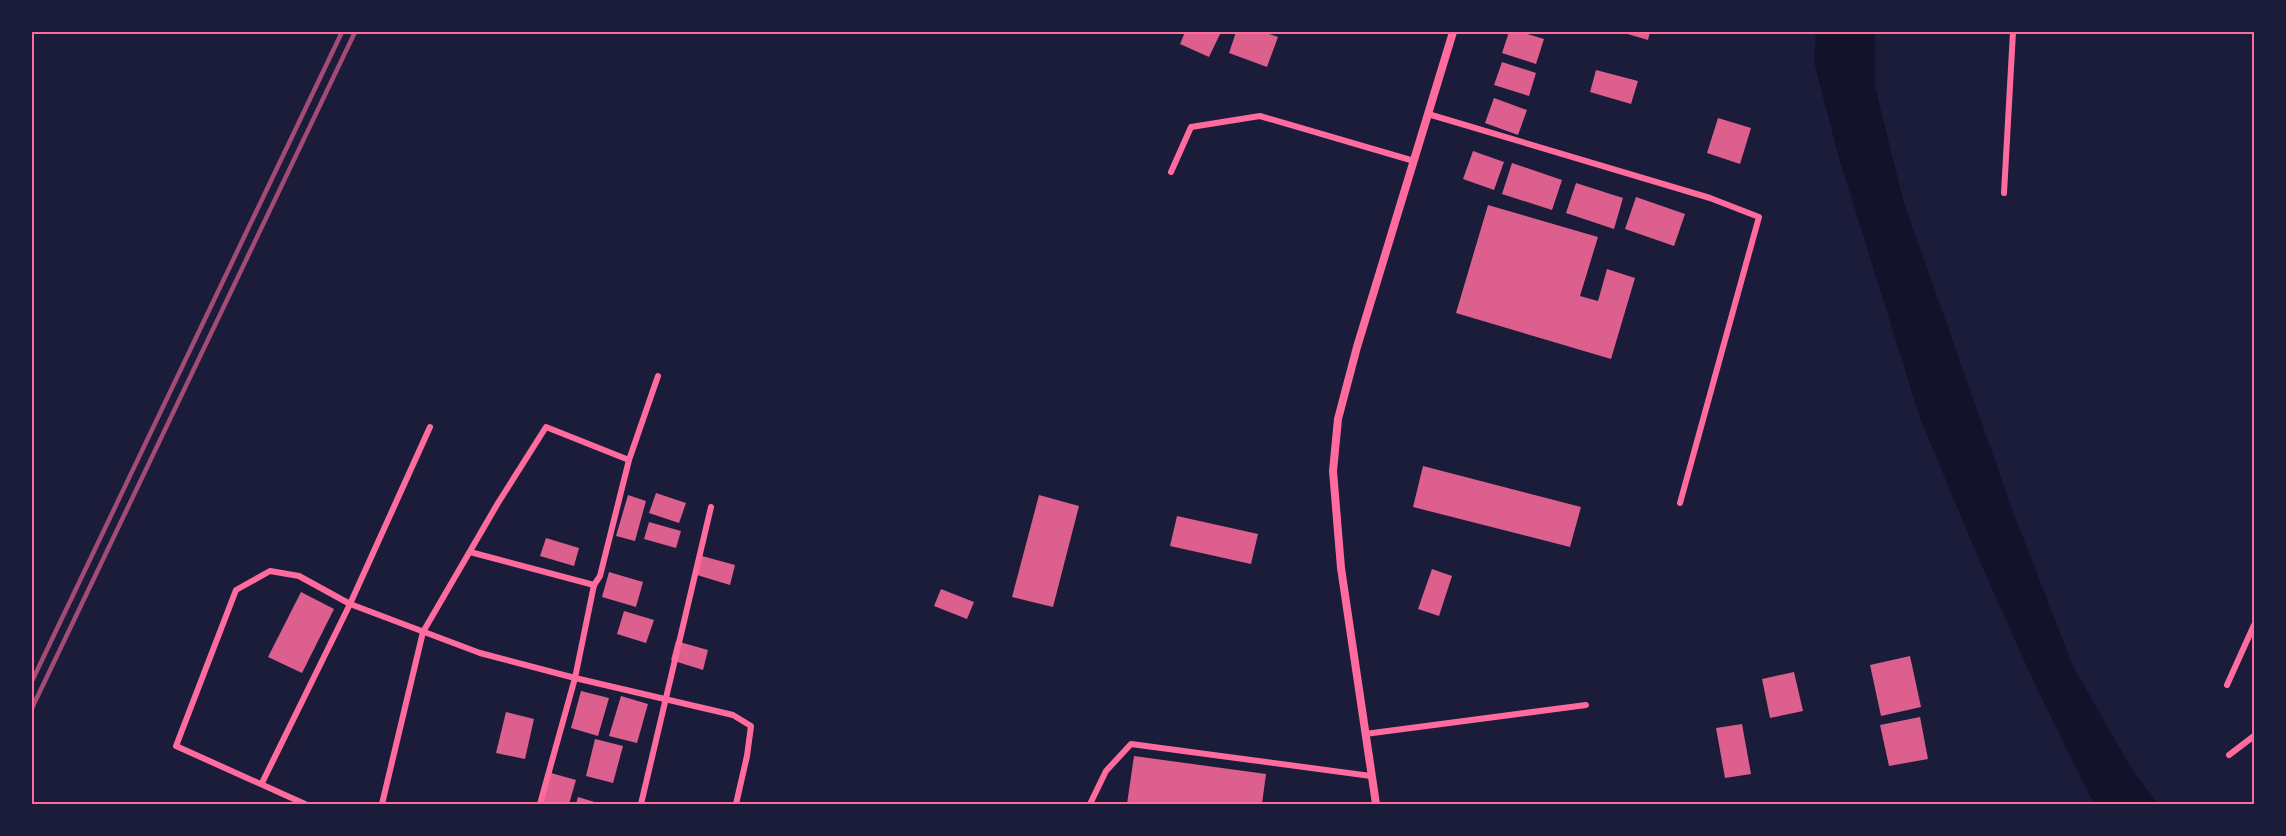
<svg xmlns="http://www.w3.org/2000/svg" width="2286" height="836" font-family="Signika,sans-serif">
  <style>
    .water { fill: #12122b }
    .building { fill: #dd5f8e }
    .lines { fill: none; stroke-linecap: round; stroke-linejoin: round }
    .minor { stroke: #ff6b9d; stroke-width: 6 }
    .tertiary { stroke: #ff6b9d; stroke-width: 8 }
    .rail { stroke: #a44b75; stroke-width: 4.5 }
    .neatline { fill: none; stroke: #ff6b9d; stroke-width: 2 }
  </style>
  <rect width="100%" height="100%" fill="#1b1b3a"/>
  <path class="water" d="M 1816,32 L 1875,32 L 1875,86 L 1903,200 L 2015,517 L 2073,666 L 2130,766 L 2158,804 L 2096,804 L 2089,794 L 2032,678 L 1977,555 L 1920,418 L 1839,158 L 1814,62 Z"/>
  <g class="building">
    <path d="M 1185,32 L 1221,32 L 1209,57 L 1180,44 Z"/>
    <path d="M 1236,32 L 1263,32 L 1278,37 L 1267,67 L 1229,53 Z"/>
    <path d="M 1509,32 L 1521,32 L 1544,39 L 1536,64 L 1502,53 Z"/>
    <path d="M 1621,32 L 1650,32 L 1648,40 Z"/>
    <path d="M 1502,62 L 1536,73 L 1529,96 L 1494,85 Z"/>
    <path d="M 1596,70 L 1638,81 L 1631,104 L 1590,92 Z"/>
    <path d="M 1494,98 L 1527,110 L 1518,135 L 1485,123 Z"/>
    <path d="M 1718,118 L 1751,128 L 1740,164 L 1707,153 Z"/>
    <path d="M 1473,151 L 1504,162 L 1494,190 L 1463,179 Z"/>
    <path d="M 1512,163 L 1562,180 L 1552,210 L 1502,194 Z"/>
    <path d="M 1576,183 L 1623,198 L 1614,229 L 1566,213 Z"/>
    <path d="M 1636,197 L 1685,214 L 1674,246 L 1625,229 Z"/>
    <path d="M 1488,205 L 1598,237 L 1580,296 L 1598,301 L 1607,269 L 1635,278 L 1611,359 L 1456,313 Z"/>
    <path d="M 1423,466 L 1581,507 L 1570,547 L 1413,507 Z"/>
    <path d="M 656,493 L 686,503 L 679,523 L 649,513 Z"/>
    <path d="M 628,495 L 646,501 L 635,541 L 616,536 Z"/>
    <path d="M 1039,495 L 1079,506 L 1053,607 L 1012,597 Z"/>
    <path d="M 1177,516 L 1258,534 L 1251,564 L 1170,546 Z"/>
    <path d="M 649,522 L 681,531 L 676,548 L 644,539 Z"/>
    <path d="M 546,538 L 579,548 L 574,566 L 540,556 Z"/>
    <path d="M 702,556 L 735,565 L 730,585 L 697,575 Z"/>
    <path d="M 1432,569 L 1452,576 L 1439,616 L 1418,609 Z"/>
    <path d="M 609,572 L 643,582 L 636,607 L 602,597 Z"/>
    <path d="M 941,589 L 974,602 L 967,619 L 934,606 Z"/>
    <path d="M 301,592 L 334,609 L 302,673 L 268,657 Z"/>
    <path d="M 624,611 L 654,620 L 646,643 L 617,634 Z"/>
    <path d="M 676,641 L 708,650 L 703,670 L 671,660 Z"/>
    <path d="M 1910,656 L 1921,707 L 1881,716 L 1870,665 Z"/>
    <path d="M 1794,672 L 1803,711 L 1770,718 L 1762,679 Z"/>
    <path d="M 581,691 L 609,698 L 598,736 L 571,728 Z"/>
    <path d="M 621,696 L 648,704 L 637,743 L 609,736 Z"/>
    <path d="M 506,712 L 534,719 L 525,759 L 496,753 Z"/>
    <path d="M 1920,717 L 1928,759 L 1889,766 L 1880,725 Z"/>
    <path d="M 1742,724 L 1751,774 L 1725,778 L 1716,728 Z"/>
    <path d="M 595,739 L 623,746 L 613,783 L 586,776 Z"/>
    <path d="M 1134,756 L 1266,774 L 1262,804 L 1127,804 Z"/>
    <path d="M 551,773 L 576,780 L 569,804 L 542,804 Z"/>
    <path d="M 578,797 L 601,804 L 576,804 Z"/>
  </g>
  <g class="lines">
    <g class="minor">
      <path d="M 1428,114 L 1710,198 L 1759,217 L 1680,503"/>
      <path d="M 1171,172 L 1191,127 L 1260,116 L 1414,161"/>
      <path d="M 2004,193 L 2013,32"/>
      <path d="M 470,552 L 594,585"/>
      <path d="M 2227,685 L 2254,625"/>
      <path d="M 1365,734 L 1586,705"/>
      <path d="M 2229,755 L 2254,736"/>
      <path d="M 262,783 L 350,604 L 430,427"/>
      <path d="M 305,804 L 176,746 L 236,590 L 270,571 L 299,576 L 350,604 L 480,653 L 575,678 L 733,715 L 751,726 L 747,756 L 736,804"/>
      <path d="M 382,804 L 423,632 L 498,503 L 546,427 L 629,460"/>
      <path d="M 540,804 L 575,678 L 594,585 L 600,576 L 629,460 L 658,376"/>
      <path d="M 641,804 L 711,507"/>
      <path d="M 1090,804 L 1106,771 L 1131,744 L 1371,776"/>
    </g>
    <path class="tertiary" d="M 1376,804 L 1341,568 L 1333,471 L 1338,419 L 1357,347 L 1453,32"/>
    <g class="rail">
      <path d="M 32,681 L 342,32"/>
      <path d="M 32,708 L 355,32"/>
    </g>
  </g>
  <rect width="2286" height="836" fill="none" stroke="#1b1b3a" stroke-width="66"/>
  <rect x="33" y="33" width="2220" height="770" class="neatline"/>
</svg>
